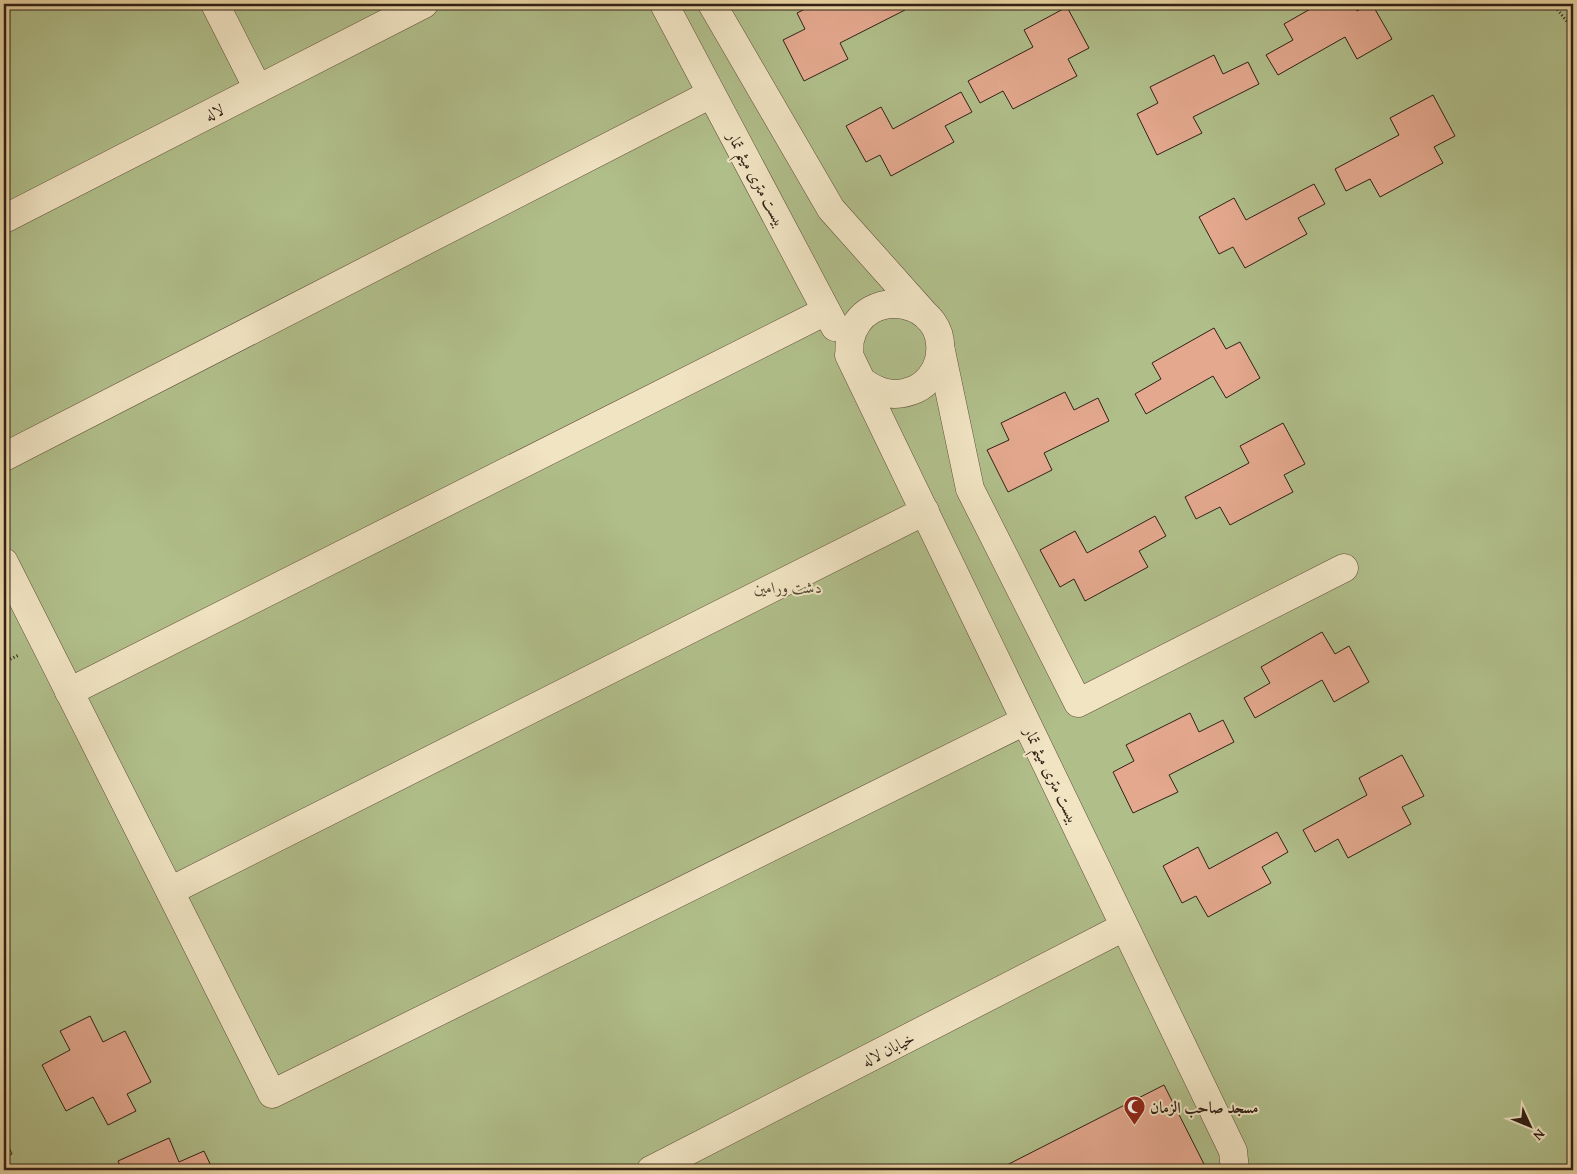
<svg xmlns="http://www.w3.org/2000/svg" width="1577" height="1174" font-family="'Gentium Book Plus',Amiri,serif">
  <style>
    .green { fill: #b0be8a; stroke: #706f50 }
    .building { fill: #e3a88e; stroke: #312016 }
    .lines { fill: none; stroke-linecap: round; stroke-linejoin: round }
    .minor-casing { stroke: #5f4d39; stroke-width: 29 }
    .path { stroke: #312016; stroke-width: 3; stroke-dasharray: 1 2.5; stroke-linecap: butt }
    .minor { stroke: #f1e4c3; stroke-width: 28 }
    .labels { text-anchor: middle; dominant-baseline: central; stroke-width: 4; stroke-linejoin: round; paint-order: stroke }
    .street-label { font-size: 16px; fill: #312016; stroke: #f1e4c3 }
    .park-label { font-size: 16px; font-style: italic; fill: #514833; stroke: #f1e4c3 }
    .poi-label { font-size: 16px; font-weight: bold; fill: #312016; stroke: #f1e4c3; text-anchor: start }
  </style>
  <rect width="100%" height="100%" fill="#e9d5a3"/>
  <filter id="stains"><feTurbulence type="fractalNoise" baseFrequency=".004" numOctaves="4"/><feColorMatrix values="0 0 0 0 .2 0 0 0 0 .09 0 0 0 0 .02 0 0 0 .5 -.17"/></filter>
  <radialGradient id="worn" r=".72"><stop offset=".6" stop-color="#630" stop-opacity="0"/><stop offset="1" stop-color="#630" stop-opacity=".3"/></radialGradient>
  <rect class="green" x="4" y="4" width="1569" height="1166"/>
  <g class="building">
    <path d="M 815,4 L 902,4 L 905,10 L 840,43 L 848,59 L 804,81 L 783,40 L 805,29 L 797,13 Z"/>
    <path d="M 1319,4 L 1354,4 L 1357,11 L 1369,4 L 1372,4 L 1392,39 L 1357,59 L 1345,37 L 1278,75 L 1266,55 L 1293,40 L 1284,24 Z"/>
    <path d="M 1067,7 L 1089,48 L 1068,59 L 1077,76 L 1013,109 L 1003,91 L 980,103 L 968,81 L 1033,47 L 1024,30 Z"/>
    <path d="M 1214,55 L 1223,74 L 1248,62 L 1259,84 L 1193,117 L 1202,133 L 1157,155 L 1137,114 L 1158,103 L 1150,87 Z"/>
    <path d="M 961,92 L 972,112 L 945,126 L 954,142 L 891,176 L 880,155 L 866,162 L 846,126 L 881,107 L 893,129 Z"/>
    <path d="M 1433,95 L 1455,136 L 1434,147 L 1443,163 L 1380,197 L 1370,179 L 1346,191 L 1335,169 L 1399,135 L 1390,118 Z"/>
    <path d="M 1314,184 L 1325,204 L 1298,218 L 1307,234 L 1245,268 L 1233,247 L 1219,254 L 1199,217 L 1234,198 L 1246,220 Z"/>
    <path d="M 1214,328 L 1226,349 L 1240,342 L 1260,378 L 1226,398 L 1213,376 L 1146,414 L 1135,394 L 1161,379 L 1152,363 Z"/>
    <path d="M 1065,392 L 1074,410 L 1098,398 L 1109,421 L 1044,453 L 1052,470 L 1008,492 L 987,450 L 1009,440 L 1001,423 Z"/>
    <path d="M 1283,423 L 1305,464 L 1284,475 L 1293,492 L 1230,525 L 1220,507 L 1196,519 L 1185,497 L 1249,463 L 1240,446 Z"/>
    <path d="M 1155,516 L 1166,536 L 1139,551 L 1148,567 L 1085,601 L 1074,579 L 1060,587 L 1040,550 L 1075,531 L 1087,553 Z"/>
    <path d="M 1322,632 L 1335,654 L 1349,646 L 1369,682 L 1334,702 L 1322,680 L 1255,718 L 1244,698 L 1270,683 L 1261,667 Z"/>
    <path d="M 1190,713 L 1199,732 L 1223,720 L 1234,742 L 1169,775 L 1178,792 L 1133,813 L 1113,772 L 1134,761 L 1126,745 Z"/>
    <path d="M 1402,755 L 1424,796 L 1402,807 L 1411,824 L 1348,858 L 1338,839 L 1315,852 L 1303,830 L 1367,795 L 1359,778 Z"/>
    <path d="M 1277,832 L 1288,852 L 1262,867 L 1271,883 L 1208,917 L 1196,896 L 1182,903 L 1163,866 L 1198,847 L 1209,869 Z"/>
    <path d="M 90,1016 L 103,1042 L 125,1031 L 151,1082 L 127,1094 L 136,1111 L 108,1125 L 93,1097 L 66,1111 L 42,1065 L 70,1050 L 60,1031 Z"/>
    <path d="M 1164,1085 L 1207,1170 L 1003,1170 L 1001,1168 Z"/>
    <path d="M 4,1136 L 12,1154 L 4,1158 Z"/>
    <path d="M 169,1138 L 179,1162 L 204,1151 L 213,1170 L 122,1170 L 118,1161 Z"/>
  </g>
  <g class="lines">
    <defs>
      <g id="minor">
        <path d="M 215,4 L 258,89"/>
        <path d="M 664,4 L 835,327"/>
        <path d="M 712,4 L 831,209 L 922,311"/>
        <path d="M 4,219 L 424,4"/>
        <path d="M 941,351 L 970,489 L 1078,703 L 1344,568"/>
        <path d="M 863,382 C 880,394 896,398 916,389 C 927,384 936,372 939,360 C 952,298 863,282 850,340 C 849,344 850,350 849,355 L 1233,1151 L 1235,1170"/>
        <path d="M 4,457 L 711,94"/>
        <path d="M 4,562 L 272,1094 L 1025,721"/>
        <path d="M 69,692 L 826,311"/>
        <path d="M 170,891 L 925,511"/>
        <path d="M 651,1170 L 1124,927"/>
      </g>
    </defs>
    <use href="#minor" class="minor-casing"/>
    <g class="path">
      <path d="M 1553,4 L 1573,29"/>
      <path d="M 4,662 L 19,655"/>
    </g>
    <use href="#minor" class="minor"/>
  </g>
  <defs>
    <symbol id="mosque-pin" viewBox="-11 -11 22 30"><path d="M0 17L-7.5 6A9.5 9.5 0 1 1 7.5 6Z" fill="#8f2418" stroke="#f1e4c3"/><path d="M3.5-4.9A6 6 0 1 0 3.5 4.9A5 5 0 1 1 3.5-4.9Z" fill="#fff"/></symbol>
  </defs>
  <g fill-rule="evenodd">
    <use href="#mosque-pin" x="1122" y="1094" width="25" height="34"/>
  </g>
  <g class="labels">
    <g class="street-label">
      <text transform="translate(214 112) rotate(-27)">لاله</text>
      <text transform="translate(757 179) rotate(62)">بیست متری میثم تمار</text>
      <text transform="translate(1052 775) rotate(64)">بیست متری میثم تمار</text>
      <text transform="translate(888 1049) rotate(-27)">خیابان لاله</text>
    </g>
    <g class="park-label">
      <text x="788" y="587">دشت ورامین</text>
    </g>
    <g class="poi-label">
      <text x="1150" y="1107">مسجد صاحب الزمان</text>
    </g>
  </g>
  <rect width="1577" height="1174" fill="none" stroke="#e9d5a3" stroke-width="20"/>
  <rect x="5" y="5" width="1567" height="1164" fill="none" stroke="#312016" stroke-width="2.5"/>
  <rect x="10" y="10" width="1557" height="1154" fill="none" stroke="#312016"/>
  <g transform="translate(1530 1126) rotate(134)" stroke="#f1e4c3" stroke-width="4" paint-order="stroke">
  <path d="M0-4L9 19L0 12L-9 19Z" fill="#312016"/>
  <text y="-8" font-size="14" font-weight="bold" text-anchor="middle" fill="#312016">N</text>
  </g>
  <rect width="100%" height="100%" filter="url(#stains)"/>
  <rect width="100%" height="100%" fill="url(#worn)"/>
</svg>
